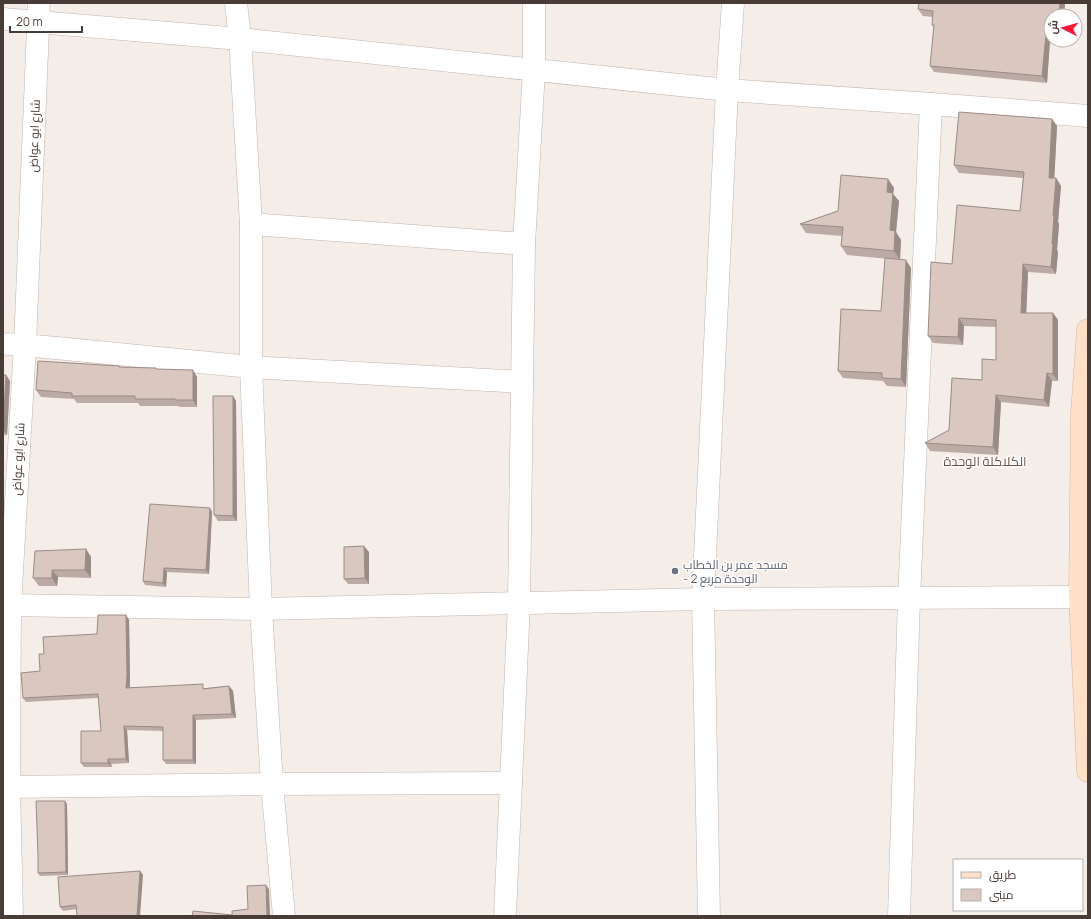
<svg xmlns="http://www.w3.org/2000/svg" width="1091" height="919" font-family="Manrope,Cairo,sans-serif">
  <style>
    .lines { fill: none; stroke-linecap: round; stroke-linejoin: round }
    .street-casing { stroke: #c4b4ac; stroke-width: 23 }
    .secondary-casing { stroke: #dbb496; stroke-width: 23 }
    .street { stroke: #fff; stroke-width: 22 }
    .secondary { stroke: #ffe1c7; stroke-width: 22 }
    .wall { fill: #bbaba4 }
    .shaded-wall { fill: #998b86 }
    .building { fill: #dac7bf; stroke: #998b86 }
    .worship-dot { fill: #6b7280; stroke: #fff; stroke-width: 1.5 }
    .labels { text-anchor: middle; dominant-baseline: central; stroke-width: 3; stroke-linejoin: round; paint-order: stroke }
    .street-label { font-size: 12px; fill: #493b36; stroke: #fff }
    .worship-label { font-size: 12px; fill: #5b616d; stroke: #fff; text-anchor: start }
    .neighbourhood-label { font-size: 13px; fill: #6c564c; stroke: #fff }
  </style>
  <rect width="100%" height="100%" fill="#f5ede7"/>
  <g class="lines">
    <defs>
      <g id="street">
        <path d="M 236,3 L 240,39 L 251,224 L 251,367 L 261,609 L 272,784 L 284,916"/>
        <path d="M 3,19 L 240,39 L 727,90 L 931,104 L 1088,116"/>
        <path d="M 251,224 L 524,244"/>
        <path d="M 3,344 L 25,345 L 251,367 L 522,382"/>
        <path d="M 3,605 L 261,609 L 703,599 L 1088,597"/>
        <path d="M 3,787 L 272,784 L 511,783"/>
        <path d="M 12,916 L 9,787 L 10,606 L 25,345 L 39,3"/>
        <path d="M 505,916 L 519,603 L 524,244 L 534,70 L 534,3"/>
        <path d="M 709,916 L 703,599 L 727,90 L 733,3"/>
        <path d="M 899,916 L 909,599 L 931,104"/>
      </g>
      <path id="secondary" d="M 1088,330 L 1082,413 L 1080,597 L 1088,771"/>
    </defs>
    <use href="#street" class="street-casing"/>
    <use href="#secondary" class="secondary-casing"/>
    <use href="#street" class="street"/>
    <use href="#secondary" class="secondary"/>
  </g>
  <g class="wall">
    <path d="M 1065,3 L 1064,16 L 1051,16 L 1051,40 L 1062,40 L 1062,41 L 1050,40 L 1047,83 L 934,72 L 930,66 L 934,27 L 932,25 L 933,17 L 923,16 L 918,9 Z"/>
    <path d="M 1052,119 L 1057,126 L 1054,178 L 1056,178 L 1061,186 L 1058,222 L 1059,224 L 1057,250 L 1058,252 L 1056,274 L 1028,272 L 1026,313 L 1053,313 L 1058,320 L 1058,381 L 1052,381 L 1049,407 L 1001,402 L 998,455 L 930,451 L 925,443 L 949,430 L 982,380 L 996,360 L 996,327 L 964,326 L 963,345 L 933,343 L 928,336 L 952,264 L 1020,211 L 1023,178 L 959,173 L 954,165 Z"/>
    <path d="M 888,179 L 894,188 L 893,194 L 899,201 L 896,232 L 901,240 L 900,259 L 911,268 L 906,387 L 887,386 L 883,381 L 843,378 L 838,371 L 881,311 L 889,259 L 847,255 L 841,246 L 842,236 L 806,233 L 800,224 L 838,211 Z"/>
    <path d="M 119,366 L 120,367 L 157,369 L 197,377 L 197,407 L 179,407 L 179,406 L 140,406 L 138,403 L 77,403 L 74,399 L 41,397 L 36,390 Z"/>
    <path d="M 3,375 L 6,375 L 10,381 L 7,435 L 3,435 Z"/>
    <path d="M 233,396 L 236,401 L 237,521 L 218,521 L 214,515 Z"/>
    <path d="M 210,508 L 212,512 L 209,574 L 167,572 L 166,587 L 145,585 L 143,581 Z"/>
    <path d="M 86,549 L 91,557 L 91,578 L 58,577 L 57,586 L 39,586 L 33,578 Z"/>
    <path d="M 369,552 L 369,584 L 348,584 L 344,579 Z"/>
    <path d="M 126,615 L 129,620 L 130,680 L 130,687 L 206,688 L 229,686 L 233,691 L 236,718 L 196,720 L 196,764 L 166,764 L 163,760 L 163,731 L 127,730 L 129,763 L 111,764 L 112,767 L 84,767 L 81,763 L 101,731 L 98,698 L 26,702 L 23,698 L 40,671 L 44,654 L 97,634 Z"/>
    <path d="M 65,801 L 67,804 L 68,875 L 40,876 L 38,873 L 38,855 Z"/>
    <path d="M 140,871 L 143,875 L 77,909 L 63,911 L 60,907 Z"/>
  </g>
  <g class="shaded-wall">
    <path d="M 1060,3 L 1065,3 L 1064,16 L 1059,16 Z"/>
    <path d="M 1046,34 L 1050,40 L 1047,83 L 1042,76 Z"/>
    <path d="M 1052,119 L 1057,126 L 1054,185 L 1049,178 Z"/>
    <path d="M 1056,178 L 1061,186 L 1058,222 L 1059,224 L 1057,250 L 1058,252 L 1056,274 L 1051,267 L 1053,216 Z"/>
    <path d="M 888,179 L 894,188 L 893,194 L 899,201 L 896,232 L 901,240 L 900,260 L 894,251 L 890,230 L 887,192 Z"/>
    <path d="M 906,260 L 911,268 L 906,387 L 901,379 Z"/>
    <path d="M 1023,264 L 1028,272 L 1026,320 L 1021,313 Z"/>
    <path d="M 1053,313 L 1058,320 L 1058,381 L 1053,374 Z"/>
    <path d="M 959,318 L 964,326 L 963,345 L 958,337 Z"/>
    <path d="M 193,370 L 197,377 L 197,407 L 193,400 Z"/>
    <path d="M 1047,373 L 1052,381 L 1049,407 L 1044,400 Z"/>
    <path d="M 6,375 L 10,381 L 7,435 L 3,429 Z"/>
    <path d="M 996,395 L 1001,402 L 998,455 L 993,447 Z"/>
    <path d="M 233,396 L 236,401 L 237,521 L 233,516 Z"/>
    <path d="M 210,508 L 212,512 L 209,574 L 206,570 Z"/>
    <path d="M 364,546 L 369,552 L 369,584 L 365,578 Z"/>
    <path d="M 86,549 L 91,557 L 91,578 L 85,570 Z"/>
    <path d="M 164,568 L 167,572 L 166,587 L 163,583 Z"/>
    <path d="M 52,570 L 58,577 L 57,586 L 52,578 Z"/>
    <path d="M 126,615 L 129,620 L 130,680 L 129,692 L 126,688 Z"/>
    <path d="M 229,686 L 233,691 L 236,718 L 232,714 Z"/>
    <path d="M 193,715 L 196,720 L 196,764 L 193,760 Z"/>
    <path d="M 124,726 L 127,730 L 129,763 L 126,759 Z"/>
    <path d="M 108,759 L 111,764 L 112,767 L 108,763 Z"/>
    <path d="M 65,801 L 67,804 L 68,875 L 66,872 Z"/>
    <path d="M 140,871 L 143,875 L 140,916 L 137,916 Z"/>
    <path d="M 266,885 L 269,889 L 270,916 L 267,916 Z"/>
  </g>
  <g class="building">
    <path d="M 919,3 L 1060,3 L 1059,16 L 1051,16 L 1051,34 L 1046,34 L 1042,76 L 930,66 L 934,25 L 932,25 L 933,11 L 918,9 Z"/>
    <path d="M 959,112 L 1052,119 L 1049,178 L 1056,178 L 1053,216 L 1054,216 L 1052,244 L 1053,244 L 1051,267 L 1023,264 L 1021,313 L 1053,313 L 1053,374 L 1047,373 L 1044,400 L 996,395 L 993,447 L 925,443 L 949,430 L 952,378 L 982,380 L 982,359 L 996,360 L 996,320 L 959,318 L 958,337 L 928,336 L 931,262 L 952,264 L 957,205 L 1020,211 L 1024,172 L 954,165 Z"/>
    <path d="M 841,175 L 888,179 L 887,192 L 893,193 L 890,230 L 895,231 L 894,251 L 841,246 L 843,227 L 800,224 L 838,211 Z"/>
    <path d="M 885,258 L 906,260 L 901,379 L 882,378 L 882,373 L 838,371 L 841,309 L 881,311 Z"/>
    <path d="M 38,361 L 119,366 L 119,367 L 156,368 L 156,369 L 193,370 L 193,400 L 175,400 L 175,399 L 135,399 L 135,396 L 72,396 L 72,393 L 36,390 Z"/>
    <path d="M 3,375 L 6,375 L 3,429 Z"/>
    <path d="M 213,396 L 233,396 L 233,516 L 214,515 Z"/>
    <path d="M 150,504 L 210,508 L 206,570 L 164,568 L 163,583 L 143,581 Z"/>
    <path d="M 364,546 L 365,578 L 344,579 L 344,547 Z"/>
    <path d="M 86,549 L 85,570 L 52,570 L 52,578 L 33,578 L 35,551 Z"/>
    <path d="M 98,615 L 126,615 L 127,676 L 126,688 L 203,684 L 203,689 L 229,686 L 232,714 L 193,715 L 193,760 L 163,760 L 163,727 L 124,726 L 126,759 L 108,759 L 108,763 L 81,763 L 81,731 L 101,731 L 98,694 L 23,698 L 21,673 L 40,671 L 39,654 L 44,654 L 43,637 L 97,634 Z"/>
    <path d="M 36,801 L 65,801 L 66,872 L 38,873 L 38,855 Z"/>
    <path d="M 140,871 L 137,916 L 77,916 L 76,905 L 60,907 L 58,877 Z"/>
    <path d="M 266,885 L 267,916 L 192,916 L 193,911 L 232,915 L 232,911 L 248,909 L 247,886 Z"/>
  </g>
  <circle class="worship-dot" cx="675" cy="571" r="4"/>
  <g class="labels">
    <g class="street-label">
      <text transform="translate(34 136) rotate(-88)">شارع ابو عواض</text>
      <text transform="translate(18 459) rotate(-87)">شارع ابو عواض</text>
    </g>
    <g class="worship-label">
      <text x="683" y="564">مسجد عمر بن الخطاب<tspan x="683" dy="14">- الوحدة مربع 2</tspan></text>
    </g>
    <g class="neighbourhood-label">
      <text x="985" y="461">الكلاكلة الوحدة</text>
    </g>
  </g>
  <rect width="1091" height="919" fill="none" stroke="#493b36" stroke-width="8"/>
  <rect x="953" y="859" width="130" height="52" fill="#ffffff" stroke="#b6b1af"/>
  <rect x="961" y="872" width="20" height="6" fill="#ffe1c7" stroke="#b6b1af"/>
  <text x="989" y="879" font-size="12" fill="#493b36">طريق</text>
  <rect x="961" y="889" width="20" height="12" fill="#dac7bf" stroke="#b6b1af"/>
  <text x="989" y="899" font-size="12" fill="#493b36">مبنى</text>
  <g transform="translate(1063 28) rotate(276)"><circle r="19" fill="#ffffff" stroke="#b6b1af"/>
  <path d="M0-3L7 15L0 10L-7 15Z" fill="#ff1438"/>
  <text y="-6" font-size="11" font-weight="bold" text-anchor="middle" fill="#493b36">ش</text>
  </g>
  <path d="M10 26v6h72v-6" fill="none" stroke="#493b36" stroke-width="2"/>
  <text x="16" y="26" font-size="12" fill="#493b36" stroke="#ffffff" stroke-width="3" paint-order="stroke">20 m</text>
</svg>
